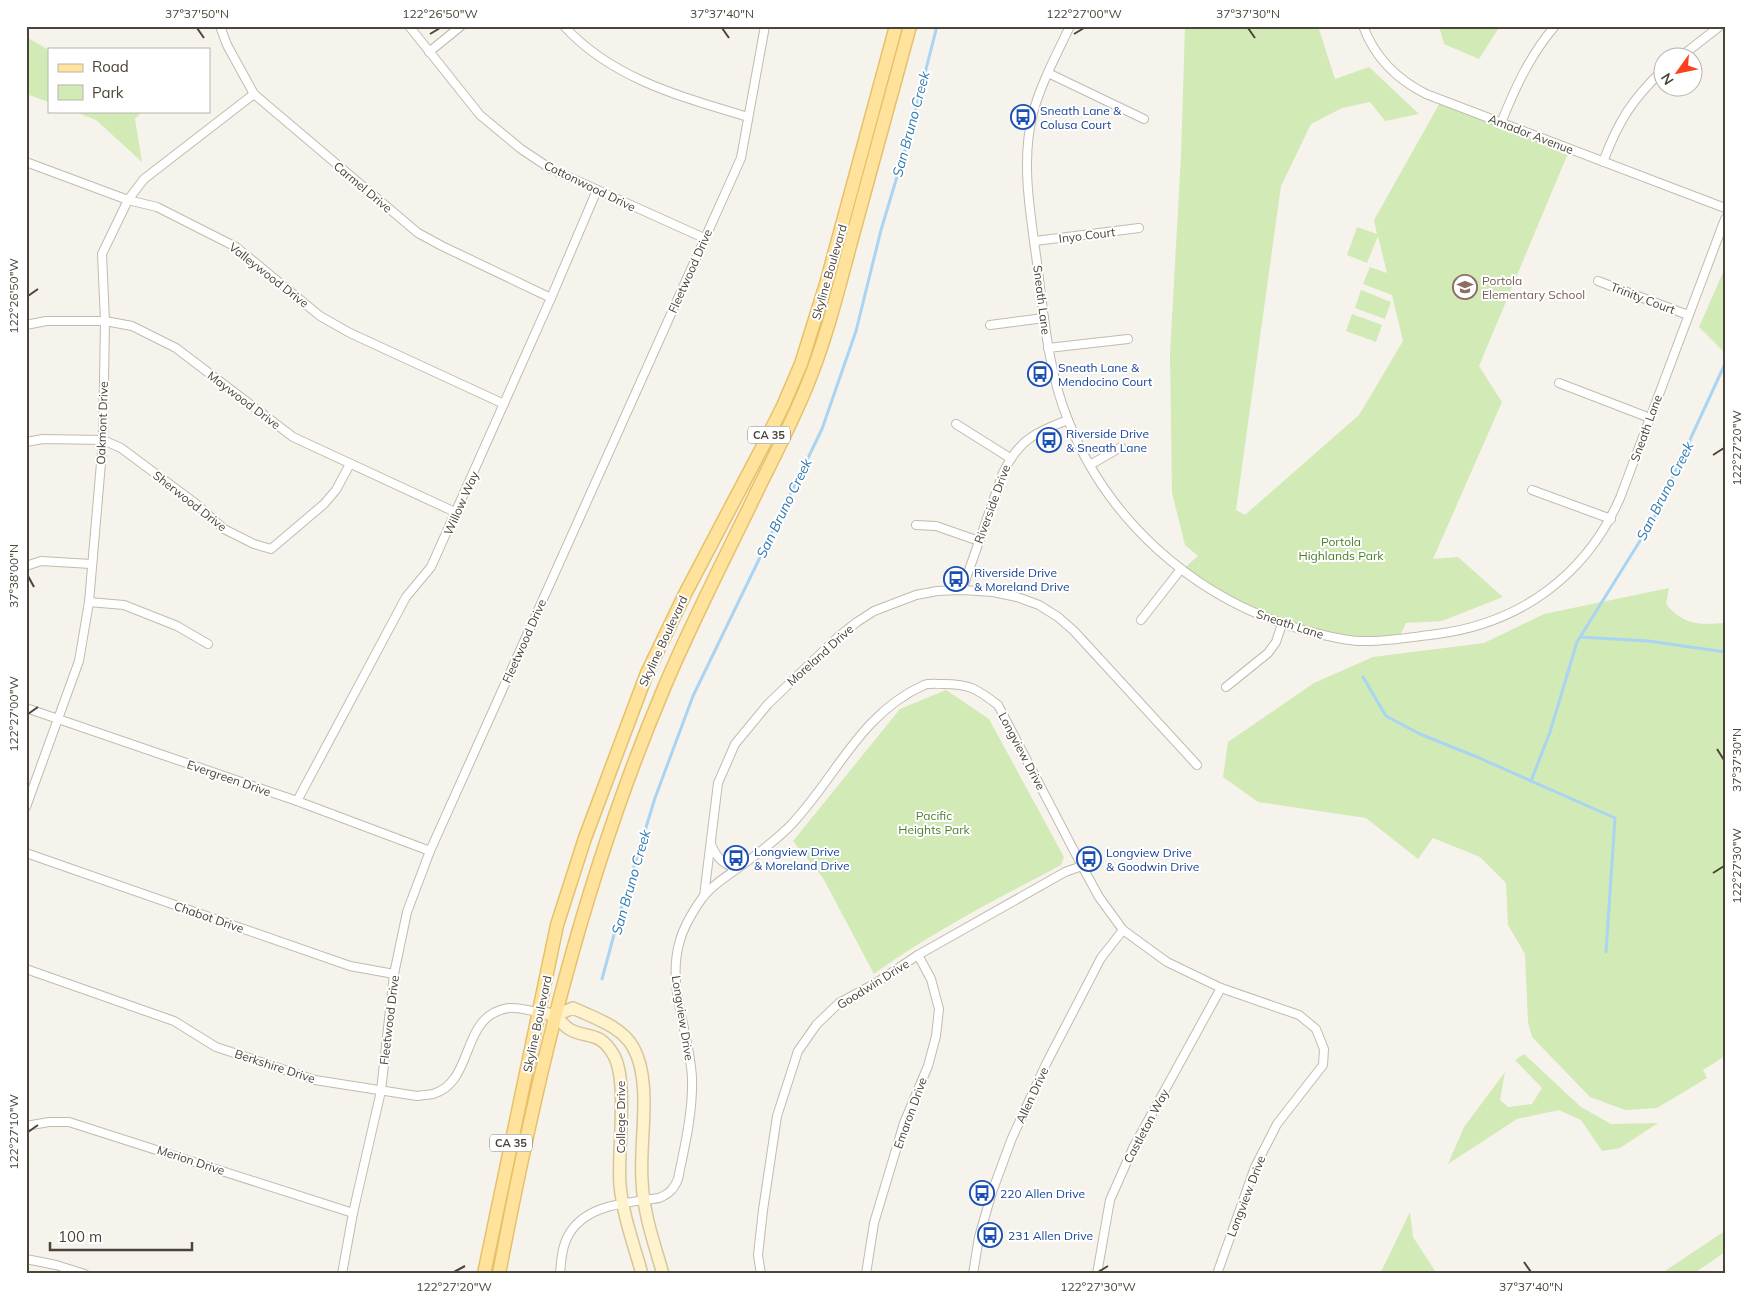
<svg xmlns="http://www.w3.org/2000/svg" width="1751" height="1300" font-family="Mulish,sans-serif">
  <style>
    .green { fill: #d2eab5 }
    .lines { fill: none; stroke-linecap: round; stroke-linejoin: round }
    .stream { stroke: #a9d4f2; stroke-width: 3 }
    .street-casing { stroke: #c2bbae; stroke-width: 10 }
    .secondary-casing { stroke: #d6c79b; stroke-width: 14 }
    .primary-casing { stroke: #e6c16a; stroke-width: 15 }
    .street { stroke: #fff; stroke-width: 8 }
    .secondary { stroke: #fff3cd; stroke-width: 11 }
    .primary { stroke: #ffe39c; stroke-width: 12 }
    .ticks { fill: none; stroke: #4b4439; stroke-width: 2 }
    .labels { text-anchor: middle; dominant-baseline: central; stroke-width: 4; stroke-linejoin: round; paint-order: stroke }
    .shield { fill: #fff; stroke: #817c74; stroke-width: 1 }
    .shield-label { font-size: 11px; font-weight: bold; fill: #4b4439 }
    .transit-label { font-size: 12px; fill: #164399; stroke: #fff; text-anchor: start }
    .street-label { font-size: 12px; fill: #4b4439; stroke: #fff }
    .education-label { font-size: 12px; fill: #785e54; stroke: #fff; text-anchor: start }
    .park-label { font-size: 12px; fill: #4a7f2a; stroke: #fff }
    .water-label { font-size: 14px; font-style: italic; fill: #2e7ab2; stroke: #fff }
    .neatline { fill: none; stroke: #4b4439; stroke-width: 2 }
    .ticks-label { font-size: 12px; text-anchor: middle; fill: #4b4439 }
  </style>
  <rect width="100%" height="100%" fill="#f6f3ec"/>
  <g class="green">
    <path d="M 1185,26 L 1318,26 L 1335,79 L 1369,67 L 1419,114 L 1385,121 L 1370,102 L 1342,108 L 1311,124 L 1281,186 L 1236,510 L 1245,515 L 1359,415 L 1403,341 L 1392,295 L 1363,284 L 1370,267 L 1387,273 L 1378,236 L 1367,263 L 1347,255 L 1357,227 L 1377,234 L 1374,220 L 1441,101 L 1569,151 L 1479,366 L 1502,402 L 1433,559 L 1458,557 L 1503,597 L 1442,621 L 1406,623 L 1397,642 L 1359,641 L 1281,624 L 1181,571 L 1198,556 L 1185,545 L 1172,493 L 1170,354 L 1181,156 Z"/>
    <path d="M 1439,26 L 1500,26 L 1479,59 L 1444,44 Z"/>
    <path d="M 26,37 L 49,50 L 49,102 L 26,94 Z"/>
    <path d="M 73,111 L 143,111 L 135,119 L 142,162 L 96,120 Z"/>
    <path d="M 1725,268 L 1725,353 L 1699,327 Z"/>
    <path d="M 1361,290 L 1391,302 L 1385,319 L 1355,308 Z"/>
    <path d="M 1352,314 L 1382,325 L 1376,342 L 1346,331 Z"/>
    <path d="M 1669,588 L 1666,604 C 1683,625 1699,625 1725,623 L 1725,1056 L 1703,1070 L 1707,1078 L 1657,1108 L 1625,1110 L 1590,1097 L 1532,1037 L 1528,1022 L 1525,954 L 1508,925 L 1506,883 L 1480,857 L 1433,838 L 1418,859 L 1366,818 L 1258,802 L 1223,777 L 1228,742 L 1314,683 L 1373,657 L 1484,643 L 1544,614 Z"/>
    <path d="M 946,690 L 989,719 L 1064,857 L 1061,865 C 997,899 933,931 874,974 L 823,878 L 793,841 L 900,709 Z"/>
    <path d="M 1524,1054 L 1581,1107 L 1611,1124 L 1658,1123 L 1620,1148 L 1602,1151 L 1581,1120 L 1559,1110 L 1517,1119 L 1448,1164 L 1464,1127 L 1505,1072 L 1500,1100 L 1508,1107 L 1532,1104 L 1542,1088 L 1515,1060 Z"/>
    <path d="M 1410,1212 L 1413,1237 L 1437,1274 L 1380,1274 Z"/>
    <path d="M 1725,1231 L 1725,1252 L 1693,1274 L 1663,1274 L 1668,1269 Z"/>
  </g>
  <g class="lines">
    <g class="stream">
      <path d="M 1580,637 L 1648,641 L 1725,652"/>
      <path d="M 1363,677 L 1386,716 L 1420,734 L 1477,757 L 1615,818 L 1606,952"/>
      <path d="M 1531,781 L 1550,732 L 1577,642 L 1653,520 L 1724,366"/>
      <path d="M 602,979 L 621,909 L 655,798 L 693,696 L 822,429 L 856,331 L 881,230 L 908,140 L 937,26"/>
    </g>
    <defs>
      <g id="street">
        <path d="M 220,26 L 227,45 L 254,94 L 418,233 L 442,246 L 551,298"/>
        <path d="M 409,26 L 480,115 L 521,149 L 551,169 L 704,238"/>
        <path d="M 564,26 C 612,79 682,97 748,117"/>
        <path d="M 1070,26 C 1057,54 1041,83 1033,113 C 1019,167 1033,225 1039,279 C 1045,327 1050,376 1068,420 C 1108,522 1196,599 1300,629 C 1319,634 1339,640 1360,641 C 1386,642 1412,637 1437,634 C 1521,623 1586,575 1620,498 L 1725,219"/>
        <path d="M 1363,26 C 1375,58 1396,79 1426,94 L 1725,208"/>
        <path d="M 429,52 L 461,26"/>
        <path d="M 1679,58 L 1720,26"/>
        <path d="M 1048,73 L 1144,119"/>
        <path d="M 1501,123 C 1515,88 1530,55 1555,26"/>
        <path d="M 26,162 L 128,200 L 157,207 L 236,247 L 320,316 L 350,333 L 504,404"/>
        <path d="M 1603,162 C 1618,122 1632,99 1664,69"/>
        <path d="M 1035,241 L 1139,228"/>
        <path d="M 1598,281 L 1688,315"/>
        <path d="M 26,325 L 46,321 L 105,321 L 132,326 L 176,348 L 293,437 L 457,513"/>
        <path d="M 990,325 L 1044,318"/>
        <path d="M 1048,348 L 1128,339"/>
        <path d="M 1559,383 L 1650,418"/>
        <path d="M 956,424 L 1010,458"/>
        <path d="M 26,442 L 43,439 L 103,440 L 121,448 L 195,503 L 224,529 L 254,544 L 271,549 L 324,504 L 336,490 L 350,464"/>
        <path d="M 1090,465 L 1121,447"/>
        <path d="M 1532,490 L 1611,519"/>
        <path d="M 916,525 L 936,526 L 979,541"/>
        <path d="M 26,566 L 41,561 L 91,564"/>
        <path d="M 962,590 L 1003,473 C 1018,441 1035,432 1068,420"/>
        <path d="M 89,602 L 124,605 L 177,626 L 208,644"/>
        <path d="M 1141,620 L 1181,569"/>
        <path d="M 1226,687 L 1268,653 L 1276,642 L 1282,624"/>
        <path d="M 26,708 L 297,801 L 430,851"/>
        <path d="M 297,801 L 406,597 L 431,567 L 551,298 L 597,190"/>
        <path d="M 26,807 L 79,661 L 89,602 L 103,440 L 105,321 L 102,254 L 128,200 L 144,179 L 254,94"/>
        <path d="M 711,844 C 717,859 722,862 736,869"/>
        <path d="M 26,853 L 350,966 L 394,974"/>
        <path d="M 704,896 L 718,783 L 735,744 L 768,704 L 838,637 L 857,622 L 874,611 L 916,595 L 937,591 L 962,590 L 993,592 L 1017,597 L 1039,605 L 1058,617 L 1074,631 L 1197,765"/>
        <path d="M 26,969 L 174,1021 L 216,1047 L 315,1080 L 417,1096 C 422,1095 428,1095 433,1094 C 476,1081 459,1015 509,1008 C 518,1007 530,1011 540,1012"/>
        <path d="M 26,1126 L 49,1122 L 69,1122 L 353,1213"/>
        <path d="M 26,1259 L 56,1265 L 85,1274"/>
        <path d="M 342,1274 L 353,1213 L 381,1091 L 394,974 L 407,912 L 430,851 L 741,158 L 765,26"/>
        <path d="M 560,1274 C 561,1261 562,1247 568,1236 C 585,1204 627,1203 659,1198 C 669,1194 674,1189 678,1179 C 685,1145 693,1112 692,1078 C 690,1033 667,989 679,944 C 683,927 693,911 703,897 C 712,885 726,877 738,868 C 755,856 772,843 788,828 C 835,780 859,714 924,685 C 930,683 937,684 943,684 C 970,684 977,689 998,705 L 1082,866 L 1099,897 L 1123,930 L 1167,962 L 1221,988 L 1299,1015 L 1316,1029 L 1324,1049 L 1323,1065 L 1277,1124 L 1255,1167 L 1217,1274"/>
        <path d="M 761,1274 L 758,1255 L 763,1210 L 777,1116 L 798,1051 L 817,1024 L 839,1003 L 876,983 L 918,955 L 1065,872 L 1082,866"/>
        <path d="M 866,1274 L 874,1223 L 904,1123 L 928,1066 L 936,1036 L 939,1009 L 931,979 L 918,955"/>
        <path d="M 973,1274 L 979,1237 L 992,1192 L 1012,1138 L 1046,1064 L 1101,958 L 1123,930"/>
        <path d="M 1097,1274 L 1110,1200 L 1133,1148 L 1221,988"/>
      </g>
      <g id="secondary">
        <path d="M 540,1012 C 544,1013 550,1014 554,1016 C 560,1019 563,1025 569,1029 C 586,1039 599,1030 613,1054 C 629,1079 617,1152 620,1185 C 623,1216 634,1245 642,1274"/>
        <path d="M 554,1016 L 573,1008 C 594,1018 621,1026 633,1047 C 653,1082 639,1141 642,1180 C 643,1212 654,1243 663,1274"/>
      </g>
      <g id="primary">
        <path d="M 484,1274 L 557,925 L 585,838 L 647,673 L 685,594 L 765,442 L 783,406 L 801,364 L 826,284 L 896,26"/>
        <path d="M 499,1274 C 537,1073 584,877 664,688 C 693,619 728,552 760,485 C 777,451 794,418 808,383 C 828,334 840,282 854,231 C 873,163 891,94 910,26"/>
      </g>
    </defs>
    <use href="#street" class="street-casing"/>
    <use href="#secondary" class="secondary-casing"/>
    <use href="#primary" class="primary-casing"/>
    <use href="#street" class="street"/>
    <use href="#secondary" class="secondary"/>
    <use href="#primary" class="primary"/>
  </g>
  <path class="ticks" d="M 197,28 L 204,38M 722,28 L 729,38M 1248,28 L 1255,38M 430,34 L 440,28M 1074,34 L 1084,28M 28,296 L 38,289M 1713,455 L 1724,448M 28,576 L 34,587M 28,714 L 38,707M 1717,749 L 1724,760M 1713,873 L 1724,866M 28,1132 L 38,1125M 1524,1262 L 1531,1272M 454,1272 L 465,1266M 1098,1272 L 1108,1266"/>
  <defs>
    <symbol id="bus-ring" viewBox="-11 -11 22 22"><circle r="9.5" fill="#fff" stroke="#1a4fb4" stroke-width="1.5"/><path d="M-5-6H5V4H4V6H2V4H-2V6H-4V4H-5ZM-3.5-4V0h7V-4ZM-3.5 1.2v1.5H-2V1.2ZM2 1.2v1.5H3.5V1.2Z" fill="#1a4fb4"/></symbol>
    <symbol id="school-ring" viewBox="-11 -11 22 22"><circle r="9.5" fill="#fff" stroke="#8d6e63" stroke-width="1.5"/><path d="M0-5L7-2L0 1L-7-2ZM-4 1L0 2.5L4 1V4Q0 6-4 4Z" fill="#8d6e63"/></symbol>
  </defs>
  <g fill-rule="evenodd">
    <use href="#bus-ring" x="1009" y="103" width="28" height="28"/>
    <use href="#school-ring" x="1451" y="273" width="28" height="28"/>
    <use href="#bus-ring" x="1026" y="360" width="28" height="28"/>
    <use href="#bus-ring" x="1035" y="426" width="28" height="28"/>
    <use href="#bus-ring" x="942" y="565" width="28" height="28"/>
    <use href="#bus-ring" x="722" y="844" width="28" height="28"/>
    <use href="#bus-ring" x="1075" y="845" width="28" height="28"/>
    <use href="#bus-ring" x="968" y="1179" width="28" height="28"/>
    <use href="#bus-ring" x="976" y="1221" width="28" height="28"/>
  </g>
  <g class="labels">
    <g class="shield">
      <rect x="748" y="426.5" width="42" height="17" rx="4"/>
      <rect x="490" y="1134.5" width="42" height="17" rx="4"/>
    </g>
    <g class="shield-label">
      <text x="769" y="435">CA 35</text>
      <text x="511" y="1143">CA 35</text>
    </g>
    <g class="transit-label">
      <text x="1040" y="110">Sneath Lane &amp;<tspan x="1040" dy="14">Colusa Court</tspan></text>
      <text x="1058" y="367">Sneath Lane &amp;<tspan x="1058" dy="14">Mendocino Court</tspan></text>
      <text x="1066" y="433">Riverside Drive<tspan x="1066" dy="14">&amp; Sneath Lane</tspan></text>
      <text x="974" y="572">Riverside Drive<tspan x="974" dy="14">&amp; Moreland Drive</tspan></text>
      <text x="754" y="851">Longview Drive<tspan x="754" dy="14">&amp; Moreland Drive</tspan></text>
      <text x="1106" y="852">Longview Drive<tspan x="1106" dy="14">&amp; Goodwin Drive</tspan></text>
      <text x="1000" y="1193">220 Allen Drive</text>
      <text x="1008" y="1235">231 Allen Drive</text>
    </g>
    <g class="street-label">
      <text transform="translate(1531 134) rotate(21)">Amador Avenue</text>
      <text transform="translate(590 186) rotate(26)">Cottonwood Drive</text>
      <text transform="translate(363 187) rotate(40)">Carmel Drive</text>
      <text transform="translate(1087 235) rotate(-7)">Inyo Court</text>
      <text transform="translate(690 271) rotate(-66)">Fleetwood Drive</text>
      <text transform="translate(829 272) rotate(-74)">Skyline Boulevard</text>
      <text transform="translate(269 275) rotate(38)">Valleywood Drive</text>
      <text transform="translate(1643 298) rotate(21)">Trinity Court</text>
      <text transform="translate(1042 300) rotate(83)">Sneath Lane</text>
      <text transform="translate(244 400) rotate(37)">Maywood Drive</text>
      <text transform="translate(102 423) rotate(-88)">Oakmont Drive</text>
      <text transform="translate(1646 428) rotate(-70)">Sneath Lane</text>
      <text transform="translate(190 501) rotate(38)">Sherwood Drive</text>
      <text transform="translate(461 503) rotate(-66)">Willow Way</text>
      <text transform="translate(992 504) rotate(-70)">Riverside Drive</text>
      <text transform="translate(1290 624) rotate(18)">Sneath Lane</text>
      <text transform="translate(524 641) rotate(-66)">Fleetwood Drive</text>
      <text transform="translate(663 641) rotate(-65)">Skyline Boulevard</text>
      <text transform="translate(820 655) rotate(-42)">Moreland Drive</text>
      <text transform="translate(1022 751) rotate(62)">Longview Drive</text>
      <text transform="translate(229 778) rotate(19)">Evergreen Drive</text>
      <text transform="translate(209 917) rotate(19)">Chabot Drive</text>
      <text transform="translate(873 984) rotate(-32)">Goodwin Drive</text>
      <text transform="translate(683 1018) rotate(81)">Longview Drive</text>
      <text transform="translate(389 1020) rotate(-83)">Fleetwood Drive</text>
      <text transform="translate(537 1024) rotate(-78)">Skyline Boulevard</text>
      <text transform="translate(275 1066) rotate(18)">Berkshire Drive</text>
      <text transform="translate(1032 1095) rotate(-65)">Allen Drive</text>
      <text transform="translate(910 1113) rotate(-70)">Emaron Drive</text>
      <text transform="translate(620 1117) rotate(-90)">College Drive</text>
      <text transform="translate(1146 1126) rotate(-62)">Castleton Way</text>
      <text transform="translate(191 1160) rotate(18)">Merion Drive</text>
      <text transform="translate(1246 1196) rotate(-69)">Longview Drive</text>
    </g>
    <g class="education-label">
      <text x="1482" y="280">Portola<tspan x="1482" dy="14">Elementary School</tspan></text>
    </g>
    <g class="park-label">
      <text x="1341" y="541">Portola<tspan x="1341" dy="14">Highlands Park</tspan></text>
      <text x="934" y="815">Pacific<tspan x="934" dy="14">Heights Park</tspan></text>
    </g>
    <g class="water-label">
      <text transform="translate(911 124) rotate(-75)">San Bruno Creek</text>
      <text transform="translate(1665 491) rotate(-63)">San Bruno Creek</text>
      <text transform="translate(784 508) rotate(-64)">San Bruno Creek</text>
      <text transform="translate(631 882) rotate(-74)">San Bruno Creek</text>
    </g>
  </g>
  <rect width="1751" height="1300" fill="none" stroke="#ffffff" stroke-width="55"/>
  <rect x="48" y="48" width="162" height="65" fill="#ffffff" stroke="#b7b4b0"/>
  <rect x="58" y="64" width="25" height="8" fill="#ffe39c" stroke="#b7b4b0"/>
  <text x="92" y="72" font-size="15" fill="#4b4439">Road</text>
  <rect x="58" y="85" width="25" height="15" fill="#d2eab5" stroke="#b7b4b0"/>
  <text x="92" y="98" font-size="15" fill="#4b4439">Park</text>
  <g transform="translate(1678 72) rotate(237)"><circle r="24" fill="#ffffff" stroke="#b7b4b0"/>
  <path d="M0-4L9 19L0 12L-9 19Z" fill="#fc3f1d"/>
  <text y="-8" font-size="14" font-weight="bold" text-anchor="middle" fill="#4b4439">N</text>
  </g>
  <path d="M50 1242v8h142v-8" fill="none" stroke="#4b4439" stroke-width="2.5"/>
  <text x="58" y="1242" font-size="15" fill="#4b4439" stroke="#ffffff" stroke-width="4" paint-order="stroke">100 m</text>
  <rect x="28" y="28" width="1696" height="1244" class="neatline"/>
  <g class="ticks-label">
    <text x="197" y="18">37°37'50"N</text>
    <text x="440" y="18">122°26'50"W</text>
    <text x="722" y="18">37°37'40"N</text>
    <text x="1084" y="18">122°27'00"W</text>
    <text x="1248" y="18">37°37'30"N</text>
    <text transform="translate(14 296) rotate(-90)" y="4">122°26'50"W</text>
    <text transform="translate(1737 448) rotate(-90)" y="4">122°27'20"W</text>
    <text transform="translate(14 576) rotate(-90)" y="4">37°38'00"N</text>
    <text transform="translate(14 714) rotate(-90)" y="4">122°27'00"W</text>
    <text transform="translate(1737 760) rotate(-90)" y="4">37°37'30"N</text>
    <text transform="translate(1737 866) rotate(-90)" y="4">122°27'30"W</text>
    <text transform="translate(14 1132) rotate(-90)" y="4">122°27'10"W</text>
    <text x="454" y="1291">122°27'20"W</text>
    <text x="1098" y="1291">122°27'30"W</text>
    <text x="1531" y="1291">37°37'40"N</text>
  </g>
</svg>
